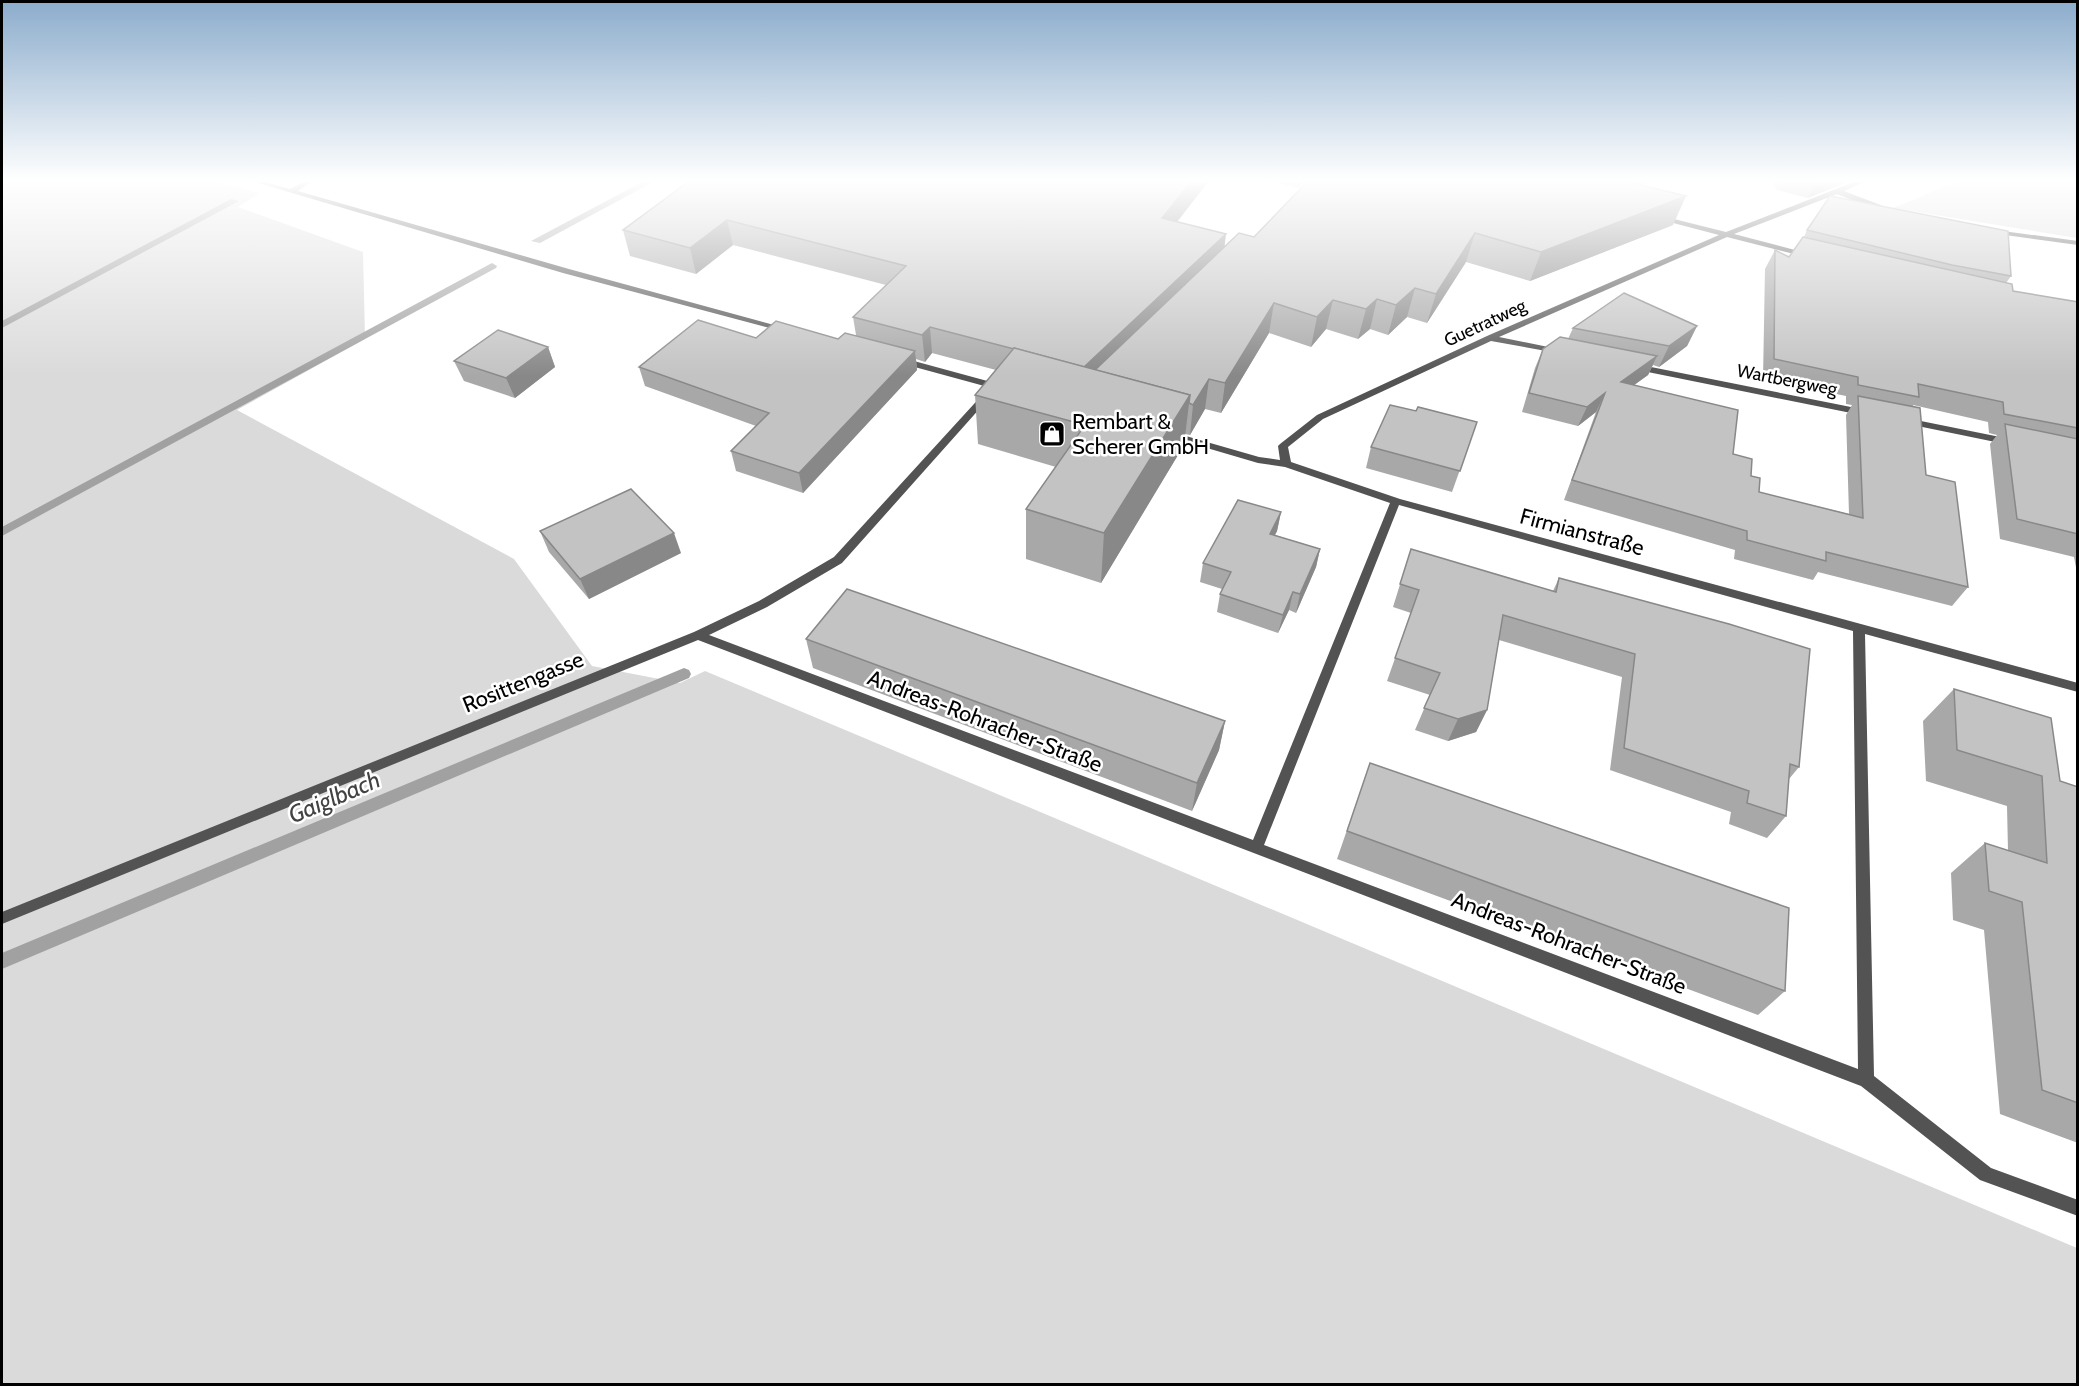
<svg xmlns="http://www.w3.org/2000/svg" width="2079" height="1386" font-family="Cabin,sans-serif">
  <style>
    .green { fill: #dadada }
    .lines { fill: none; stroke-linecap: round; stroke-linejoin: round }
    .stream { fill: #a1a1a1; fill-rule: evenodd }
    .minor { fill: #535353; fill-rule: evenodd }
    .wall { fill: #a8a8a8 }
    .shaded-wall { fill: #888 }
    .building { fill: #c3c3c3; stroke: #888; stroke-width: 1.5 }
    .labels { text-anchor: middle; dominant-baseline: central; stroke-width: 5; stroke-linejoin: round; paint-order: stroke }
    .far-street-label { font-size: 18px; fill: #000; stroke: #fff }
    .poi-label { font-size: 22px; fill: #000; stroke: #fff; text-anchor: start }
    .street-label { font-size: 22px; fill: #000; stroke: #fff }
    .water-label { font-size: 24px; font-style: italic; fill: #424242; stroke: #fff }
  </style>
  <rect width="100%" height="100%" fill="#fff"/>
  <g class="green">
    <path d="M 2,182 L 217,182 L 260,193 L 238,207 L 363,252 L 365,339 L 237,410 L 514,559 L 592,666 L 680,683 L 705,671 L 2077,1248 L 2077,1384 L 2,1384 Z"/>
    <path d="M 1956,182 L 2077,182 L 2077,238 L 1893,208 Z"/>
  </g>
  <g class="lines">
    <g class="stream">
      <path d="M 642,182 L 653,182 L 540,243 L 531,241 Z"/>
      <path d="M 231,199 L 239,201 L 2,328 L 2,321 Z"/>
      <path d="M 492,263 L 497,266 L 496,268 L 2,536 L 2,527 Z"/>
      <path d="M 684,668 L 689,670 L 691,674 L 689,678 L 2,969 L 2,953 Z"/>
    </g>
    <g class="minor">
      <path d="M 255,182 L 266,182 L 290,189 L 303,182 L 311,182 L 298,191 L 569,269 L 789,329 L 785,332 L 563,273 Z"/>
      <path d="M 1854,182 L 1864,182 L 1844,191 L 1883,206 L 1883,210 L 1877,210 L 1837,194 L 1734,234 L 1810,254 L 1810,258 L 1727,237 L 1499,337 L 1563,350 L 1563,354 L 1491,341 L 1323,419 L 1288,447 L 1291,462 L 1400,499 L 2078,683 L 2078,692 L 1865,634 L 1874,1076 L 1991,1168 L 2078,1200 L 2078,1216 L 1980,1180 L 1861,1086 L 698,640 L 2,924 L 2,912 L 694,632 L 759,601 L 834,557 L 984,393 L 990,393 L 990,397 L 842,563 L 767,607 L 709,635 L 1253,840 L 1390,503 L 1285,467 L 1258,463 L 1166,436 L 1166,432 L 1172,432 L 1259,457 L 1280,460 L 1278,446 L 1280,444 L 1317,415 L 1487,336 L 1719,235 L 1658,219 L 1658,215 L 1726,232 ZM 1399,505 L 1853,631 L 1858,1069 L 1264,845 Z"/>
      <path d="M 1988,229 L 2078,241 L 2078,245 L 1991,233 L 1987,231 Z"/>
      <path d="M 903,358 L 1002,385 L 1004,387 L 999,390 L 900,363 L 900,359 Z"/>
      <path d="M 1636,364 L 1866,410 L 1871,413 L 1866,416 L 1633,369 L 1633,365 Z"/>
      <path d="M 1906,418 L 2010,439 L 2015,442 L 2010,445 L 1903,423 L 1901,421 Z"/>
    </g>
  </g>
  <g class="wall">
    <path d="M 688,182 L 1177,222 L 1224,247 L 1254,237 L 1307,182 L 1646,182 L 1644,186 L 1673,225 L 1530,281 L 1466,262 L 1427,323 L 1407,317 L 1388,335 L 1370,329 L 1358,339 L 1326,329 L 1311,347 L 1269,333 L 1221,413 L 1205,409 L 1190,435 L 1185,434 L 1184,445 L 1101,583 L 1026,559 L 1026,509 L 1056,467 L 978,444 L 975,395 L 996,370 L 932,353 L 925,362 L 916,359 L 917,370 L 803,493 L 736,471 L 731,451 L 756,426 L 645,386 L 639,367 L 756,338 L 838,339 L 856,335 L 853,317 L 886,285 L 733,245 L 696,274 L 630,256 L 623,230 Z"/>
    <path d="M 1275,182 L 1304,182 L 1298,188 Z"/>
    <path d="M 1773,182 L 1845,182 L 1844,183 L 1808,198 L 1777,190 Z"/>
    <path d="M 1807,230 L 2011,276 L 2006,283 L 2013,291 L 2078,302 L 2078,578 L 2074,557 L 2000,539 L 1990,444 L 1997,435 L 1989,433 L 1988,422 L 1913,405 L 1926,475 L 1968,587 L 1952,606 L 1818,572 L 1813,580 L 1734,559 L 1735,550 L 1564,500 L 1596,412 L 1578,426 L 1522,412 L 1535,368 L 1543,349 L 1568,339 L 1573,328 L 1697,326 L 1687,346 L 1659,367 L 1653,365 L 1648,375 L 1634,385 L 1733,454 L 1751,476 L 1759,492 L 1849,514 L 1846,415 L 1852,405 L 1846,404 L 1846,396 L 1763,379 L 1765,269 L 1775,250 L 1789,257 L 1804,237 Z"/>
    <path d="M 548,347 L 555,367 L 515,398 L 464,381 L 454,361 Z"/>
    <path d="M 1416,411 L 1477,422 L 1452,492 L 1366,468 L 1371,447 Z"/>
    <path d="M 1281,512 L 1277,531 L 1275,535 L 1320,549 L 1316,567 L 1296,613 L 1289,610 L 1278,633 L 1217,612 L 1220,594 L 1222,589 L 1200,582 L 1203,563 Z"/>
    <path d="M 540,531 L 681,553 L 589,599 L 549,552 Z"/>
    <path d="M 1411,549 L 1553,591 L 1559,578 L 1799,767 L 1789,779 L 1786,816 L 1767,838 L 1729,824 L 1731,812 L 1610,770 L 1622,677 L 1499,640 L 1487,710 L 1476,732 L 1448,741 L 1415,730 L 1430,695 L 1387,681 L 1411,613 L 1393,607 Z"/>
    <path d="M 806,639 L 1225,721 L 1219,750 L 1192,811 L 813,668 Z"/>
    <path d="M 1954,689 L 2060,781 L 2078,787 L 2078,1143 L 2000,1114 L 1984,930 L 1953,920 L 1951,873 L 1985,843 L 2008,851 L 2007,806 L 1926,781 L 1923,721 Z"/>
    <path d="M 1370,763 L 1785,991 L 1758,1015 L 1337,859 Z"/>
  </g>
  <g class="shaded-wall">
    <path d="M 1191,182 L 1208,182 L 1160,244 L 1162,218 Z"/>
    <path d="M 1299,182 L 1304,182 L 1298,188 Z"/>
    <path d="M 1816,182 L 1845,182 L 1844,183 L 1808,198 Z"/>
    <path d="M 1686,196 L 1673,225 L 1530,281 L 1541,252 Z"/>
    <path d="M 727,220 L 733,245 L 696,274 L 690,248 Z"/>
    <path d="M 1475,233 L 1466,262 L 1427,323 L 1436,294 Z"/>
    <path d="M 1226,234 L 1223,260 L 1089,376 L 1075,375 Z"/>
    <path d="M 1415,288 L 1407,317 L 1388,335 L 1396,305 Z"/>
    <path d="M 1377,299 L 1370,329 L 1358,339 L 1366,309 Z"/>
    <path d="M 1333,300 L 1326,329 L 1311,347 L 1317,317 Z"/>
    <path d="M 1274,303 L 1269,333 L 1221,413 L 1225,383 Z"/>
    <path d="M 1697,326 L 1687,346 L 1659,367 L 1669,346 Z"/>
    <path d="M 930,327 L 932,353 L 925,362 L 922,335 Z"/>
    <path d="M 548,347 L 555,367 L 515,398 L 506,378 Z"/>
    <path d="M 915,351 L 917,370 L 803,493 L 799,473 Z"/>
    <path d="M 1657,356 L 1648,375 L 1612,401 L 1621,382 Z"/>
    <path d="M 1209,379 L 1205,409 L 1190,435 L 1193,405 Z"/>
    <path d="M 1605,393 L 1596,412 L 1578,426 L 1587,407 Z"/>
    <path d="M 1190,395 L 1184,445 L 1101,583 L 1104,533 Z"/>
    <path d="M 1281,512 L 1277,531 L 1266,552 L 1270,534 Z"/>
    <path d="M 674,533 L 681,553 L 589,599 L 580,579 Z"/>
    <path d="M 1320,549 L 1316,567 L 1296,613 L 1300,594 Z"/>
    <path d="M 1293,592 L 1289,610 L 1278,633 L 1283,615 Z"/>
    <path d="M 1487,710 L 1476,732 L 1448,741 L 1458,719 Z"/>
    <path d="M 1225,721 L 1219,750 L 1192,811 L 1197,783 Z"/>
  </g>
  <g class="building">
    <path d="M 688,182 L 1191,182 L 1162,218 L 1226,234 L 1084,367 L 1014,348 L 1014,349 L 930,327 L 922,335 L 853,317 L 906,266 L 727,220 L 690,248 L 623,230 Z"/>
    <path d="M 1307,182 L 1629,182 L 1686,196 L 1541,252 L 1475,233 L 1436,294 L 1415,288 L 1396,305 L 1377,299 L 1366,309 L 1333,300 L 1317,317 L 1274,303 L 1225,383 L 1209,379 L 1193,405 L 1189,403 L 1190,395 L 1095,370 L 1239,233 L 1254,237 Z"/>
    <path d="M 1830,196 L 2008,231 L 2011,276 L 1952,265 L 1807,230 Z"/>
    <path d="M 1803,237 L 2012,284 L 2013,291 L 2078,302 L 2078,428 L 2004,414 L 2003,402 L 1918,384 L 1919,397 L 1858,385 L 1858,377 L 1774,359 L 1775,250 L 1789,257 Z"/>
    <path d="M 1624,293 L 1697,326 L 1669,346 L 1573,328 Z"/>
    <path d="M 698,320 L 756,338 L 776,321 L 838,339 L 845,333 L 915,351 L 799,473 L 731,451 L 769,413 L 639,367 Z"/>
    <path d="M 498,330 L 548,347 L 506,378 L 454,361 Z"/>
    <path d="M 1560,337 L 1657,356 L 1621,382 L 1738,410 L 1733,454 L 1752,459 L 1751,476 L 1760,478 L 1759,492 L 1863,518 L 1858,396 L 1920,408 L 1926,475 L 1955,482 L 1968,587 L 1826,552 L 1826,561 L 1747,540 L 1747,531 L 1572,480 L 1605,393 L 1587,407 L 1529,393 L 1543,349 Z"/>
    <path d="M 1014,348 L 1190,395 L 1104,533 L 1026,509 L 1085,425 L 975,395 Z"/>
    <path d="M 1390,405 L 1416,411 L 1418,407 L 1477,422 L 1460,471 L 1371,447 Z"/>
    <path d="M 2005,424 L 2078,439 L 2078,534 L 2017,519 Z"/>
    <path d="M 631,489 L 674,533 L 580,579 L 540,531 Z"/>
    <path d="M 1238,500 L 1281,512 L 1270,534 L 1320,549 L 1300,594 L 1293,592 L 1283,615 L 1220,594 L 1231,572 L 1203,563 Z"/>
    <path d="M 1411,549 L 1556,592 L 1559,578 L 1729,624 L 1810,649 L 1799,767 L 1790,764 L 1786,816 L 1747,803 L 1749,791 L 1624,748 L 1635,654 L 1503,615 L 1487,710 L 1458,719 L 1424,708 L 1440,673 L 1395,658 L 1419,590 L 1400,584 Z"/>
    <path d="M 847,589 L 1225,721 L 1197,783 L 806,639 Z"/>
    <path d="M 1954,689 L 2051,718 L 2060,781 L 2078,787 L 2078,1103 L 2042,1090 L 2022,902 L 1989,891 L 1985,843 L 2047,863 L 2042,776 L 1957,750 Z"/>
    <path d="M 1370,763 L 1789,908 L 1785,991 L 1347,831 Z"/>
  </g>
  <linearGradient id="sky" x2="0" y2="1"><stop stop-color="#8baccc"/><stop offset="0.48" stop-color="#fff"/><stop offset="1" stop-color="#fff" stop-opacity="0"/></linearGradient>
  <rect width="2079" height="376" fill="url(#sky)"/>
  <defs>
    <symbol id="shop-square" viewBox="-11 -11 22 22"><rect x="-9" y="-9" width="18" height="18" rx="4" fill="#000" stroke="#fff"/><path d="M-5-2.5h2.3a2.7 3.5 0 0 1 5.4 0H5L5.5 6h-11ZM-1.5-2.5h3a1.5 2.3 0 0 0-3 0Z" fill="#fff"/></symbol>
  </defs>
  <g fill-rule="evenodd">
    <use href="#shop-square" x="1037" y="419" width="30" height="30"/>
  </g>
  <g class="labels">
    <g class="far-street-label">
      <text transform="translate(1485 323) rotate(-25)">Guetratweg</text>
      <text transform="translate(1787 380) rotate(11)">Wartbergweg</text>
    </g>
    <g class="poi-label">
      <text x="1072" y="421">Rembart &amp;<tspan x="1072" dy="25">Scherer GmbH</tspan></text>
    </g>
    <g class="street-label">
      <text transform="translate(1582 532) rotate(15)">Firmianstraße</text>
      <text transform="translate(523 682) rotate(-22)">Rosittengasse</text>
      <text transform="translate(985 721) rotate(21)">Andreas-Rohracher-Straße</text>
      <text transform="translate(1569 943) rotate(21)">Andreas-Rohracher-Straße</text>
    </g>
    <g class="water-label">
      <text transform="translate(334 797) rotate(-23)">Gaiglbach</text>
    </g>
  </g>
  <rect width="2079" height="1386" fill="none" stroke="#000000" stroke-width="6"/>
</svg>
